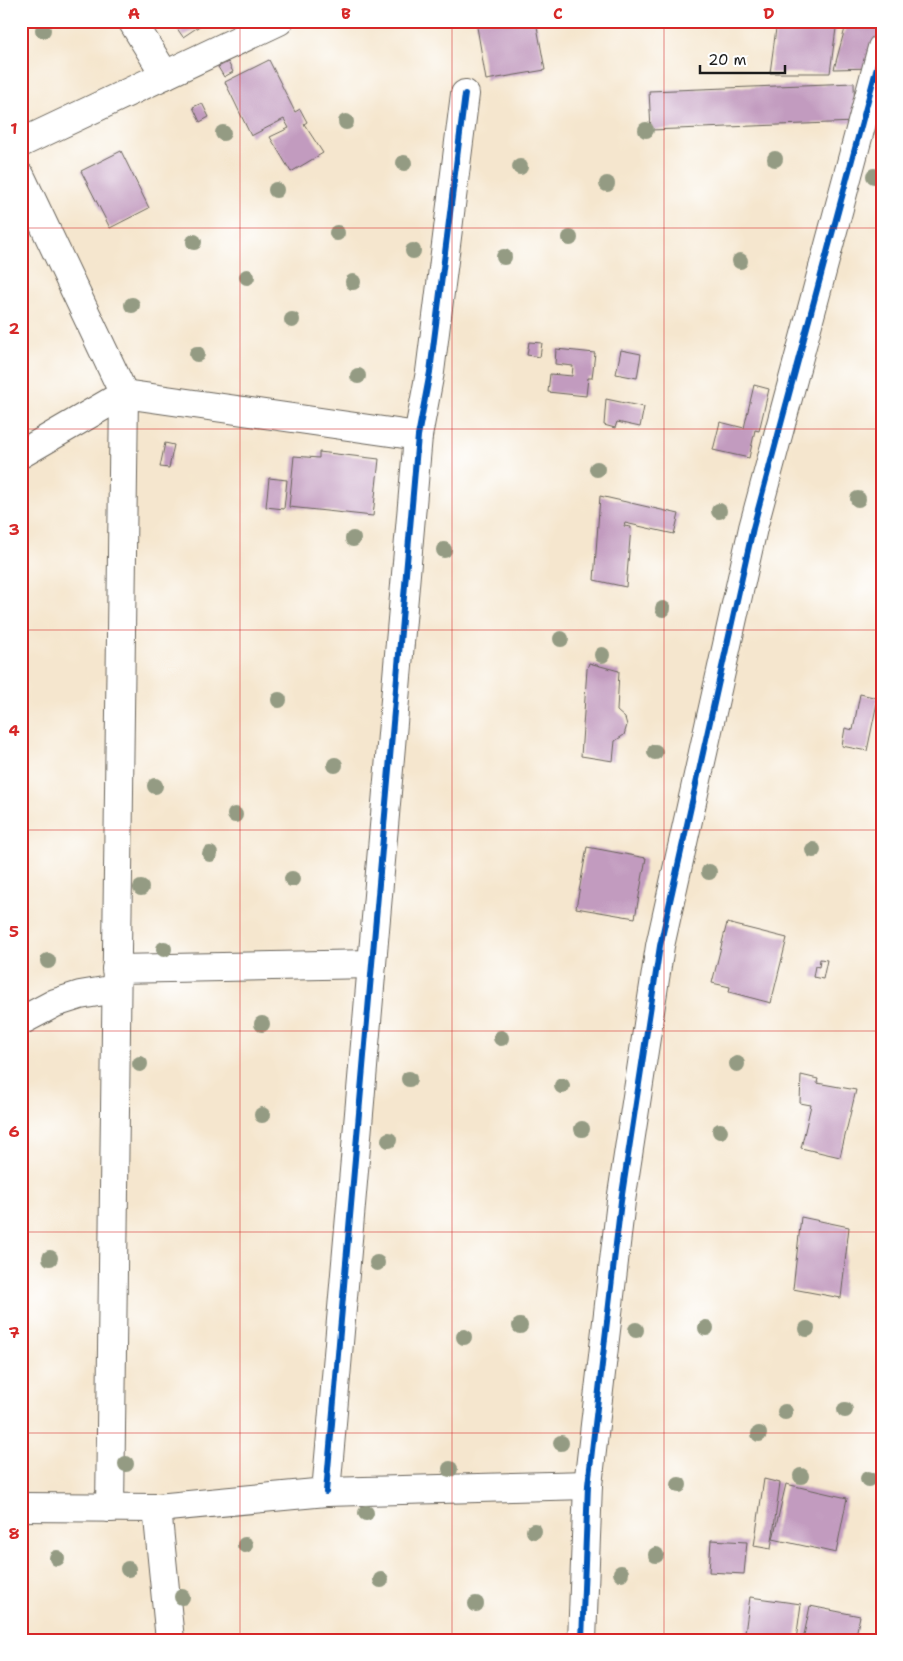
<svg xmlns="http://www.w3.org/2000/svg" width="903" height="1661" font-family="'Shantell Sans',sans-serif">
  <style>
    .building { fill: #c29bbf }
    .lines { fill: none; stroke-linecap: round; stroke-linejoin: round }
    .minor-casing { stroke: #68635a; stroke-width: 30 }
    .minor { stroke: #fff; stroke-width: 28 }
    .cycleway-casing { stroke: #fff; stroke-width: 9 }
    .cycleway { stroke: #0057b8; stroke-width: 6 }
    .tree { fill: #949b83 }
    .grid { fill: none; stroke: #d62828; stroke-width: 1; stroke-opacity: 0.55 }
    .neatline { fill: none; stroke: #d62828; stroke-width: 2 }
    .grid-label { font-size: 16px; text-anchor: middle; font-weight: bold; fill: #d62828 }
  </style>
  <rect width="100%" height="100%" fill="#fff"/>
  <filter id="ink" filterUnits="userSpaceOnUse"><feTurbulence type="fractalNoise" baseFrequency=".02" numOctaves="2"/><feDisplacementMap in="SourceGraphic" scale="10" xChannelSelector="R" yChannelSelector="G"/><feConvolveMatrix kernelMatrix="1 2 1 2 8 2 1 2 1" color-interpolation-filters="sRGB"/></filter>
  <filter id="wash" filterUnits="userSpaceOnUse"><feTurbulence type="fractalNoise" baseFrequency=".0096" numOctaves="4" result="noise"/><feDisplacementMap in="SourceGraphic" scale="20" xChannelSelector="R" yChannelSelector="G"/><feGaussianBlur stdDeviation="1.12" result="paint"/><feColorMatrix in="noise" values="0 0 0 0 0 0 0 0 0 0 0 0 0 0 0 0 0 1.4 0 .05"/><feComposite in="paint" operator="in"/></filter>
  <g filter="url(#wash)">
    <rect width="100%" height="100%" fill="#f5e6ce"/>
    <g id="blocks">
      <g class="building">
        <path d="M 172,21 L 207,21 L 183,37 Z"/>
        <path d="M 476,21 L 536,21 L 545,70 L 486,80 Z"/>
        <path d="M 777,21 L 837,21 L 830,73 L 770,73 Z"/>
        <path d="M 847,21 L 882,21 L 882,33 L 873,68 L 834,69 Z"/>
        <path d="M 269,60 L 295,112 L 300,109 L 307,122 L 304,124 L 323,153 L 291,172 L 270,137 L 289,128 L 284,119 L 251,136 L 225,82 Z"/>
        <path d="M 228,62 L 233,72 L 224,77 L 218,67 Z"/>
        <path d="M 854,83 L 855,122 L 651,130 L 649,91 Z"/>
        <path d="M 202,103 L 209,117 L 200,122 L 193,107 Z"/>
        <path d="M 121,151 L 149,208 L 110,228 L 81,171 Z"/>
        <path d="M 529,342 L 542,343 L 540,357 L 527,355 Z"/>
        <path d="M 556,349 L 595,353 L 592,378 L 588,378 L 586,396 L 548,392 L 550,374 L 572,376 L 573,366 L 555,364 Z"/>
        <path d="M 621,350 L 641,354 L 637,378 L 616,374 Z"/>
        <path d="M 754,385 L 769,389 L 759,431 L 755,430 L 749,458 L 713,450 L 720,422 L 744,428 Z"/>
        <path d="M 606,399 L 644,407 L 640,427 L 617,422 L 615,428 L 604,425 Z"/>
        <path d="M 165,443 L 174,445 L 169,468 L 160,467 Z"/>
        <path d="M 319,452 L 379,459 L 373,516 L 289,507 L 294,456 L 319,458 Z"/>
        <path d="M 269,478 L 287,480 L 284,509 L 266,507 Z"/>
        <path d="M 600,496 L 679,514 L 674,534 L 625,523 L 624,526 L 631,527 L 626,587 L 594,580 Z"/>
        <path d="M 589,663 L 619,671 L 617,711 L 625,718 L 627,725 L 624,735 L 615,741 L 613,761 L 581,756 L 587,669 Z"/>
        <path d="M 860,694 L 878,698 L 867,751 L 842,746 L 845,728 L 853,730 Z"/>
        <path d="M 587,847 L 646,858 L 635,918 L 576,908 Z"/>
        <path d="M 727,923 L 787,938 L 771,1003 L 729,992 L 730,987 L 712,983 Z"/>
        <path d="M 820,959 L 827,960 L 823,979 L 813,977 L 815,966 L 819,967 Z"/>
        <path d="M 801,1075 L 818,1079 L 817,1083 L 856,1090 L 840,1157 L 801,1148 L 811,1105 L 800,1103 Z"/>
        <path d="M 801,1217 L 849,1227 L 841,1298 L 793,1289 Z"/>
        <path d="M 764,1479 L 780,1483 L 771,1549 L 754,1546 Z"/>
        <path d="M 786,1484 L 847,1498 L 836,1553 L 773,1539 Z"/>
        <path d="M 711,1540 L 747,1542 L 744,1574 L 709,1572 Z"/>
        <path d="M 750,1597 L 801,1604 L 796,1640 L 744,1640 Z"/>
        <path d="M 810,1606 L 860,1616 L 855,1640 L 803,1640 Z"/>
      </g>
    </g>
  </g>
  <g filter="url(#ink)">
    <use href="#blocks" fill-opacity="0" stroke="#68635a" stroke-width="1"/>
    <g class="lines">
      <defs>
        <g id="minor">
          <path d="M 132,21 L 165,75"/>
          <path d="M 21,143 L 279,21"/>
          <path d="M 21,177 L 124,394 L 110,1508"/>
          <path d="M 21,454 L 124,394 L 418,436"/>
          <path d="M 116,969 L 372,964"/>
          <path d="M 21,1021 L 55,1003 L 80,995 L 116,989"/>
          <path d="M 326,1492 L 418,436 L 430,372 L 465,94"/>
          <path d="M 21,1507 L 157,1508 L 326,1492 L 588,1485"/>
          <path d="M 157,1508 L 170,1640"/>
          <path d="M 582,1640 L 588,1485 L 621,1201 L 660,946 L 753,528 L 882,48"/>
        </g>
      </defs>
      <use href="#minor" class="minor-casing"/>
      <use href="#minor" class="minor"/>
      <defs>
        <g id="cycleway">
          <path d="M 326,1492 L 418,436 L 430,372 L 465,94"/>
          <path d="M 582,1640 L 588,1485 L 621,1201 L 660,946 L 753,528 L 882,48"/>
        </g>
      </defs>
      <use href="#cycleway" class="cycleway-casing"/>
      <use href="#cycleway" class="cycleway"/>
    </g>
    <g class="tree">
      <circle cx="43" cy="30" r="8"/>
      <circle cx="346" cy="122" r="8"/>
      <circle cx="646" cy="130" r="8"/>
      <circle cx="223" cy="133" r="8"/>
      <circle cx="775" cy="159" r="8"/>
      <circle cx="404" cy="163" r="8"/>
      <circle cx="520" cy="167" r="8"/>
      <circle cx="874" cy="176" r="8"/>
      <circle cx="607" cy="184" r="8"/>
      <circle cx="276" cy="190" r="8"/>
      <circle cx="337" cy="233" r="8"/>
      <circle cx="570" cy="238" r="8"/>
      <circle cx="194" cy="242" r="8"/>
      <circle cx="413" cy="251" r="8"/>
      <circle cx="504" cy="257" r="8"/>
      <circle cx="740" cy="261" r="8"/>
      <circle cx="247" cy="277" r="8"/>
      <circle cx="353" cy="282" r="8"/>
      <circle cx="132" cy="305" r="8"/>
      <circle cx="292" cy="320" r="8"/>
      <circle cx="197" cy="354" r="8"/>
      <circle cx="358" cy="376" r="8"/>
      <circle cx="597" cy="469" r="8"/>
      <circle cx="858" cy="499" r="8"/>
      <circle cx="719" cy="511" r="8"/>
      <circle cx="353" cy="539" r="8"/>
      <circle cx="444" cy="550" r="8"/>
      <circle cx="663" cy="609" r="8"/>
      <circle cx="561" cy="639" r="8"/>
      <circle cx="602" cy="655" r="8"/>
      <circle cx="279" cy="700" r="8"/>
      <circle cx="655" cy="752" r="8"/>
      <circle cx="335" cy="765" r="8"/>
      <circle cx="155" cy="786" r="8"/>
      <circle cx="235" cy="815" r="8"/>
      <circle cx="813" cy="850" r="8"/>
      <circle cx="210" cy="854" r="8"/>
      <circle cx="709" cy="872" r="8"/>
      <circle cx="292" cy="879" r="8"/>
      <circle cx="141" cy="888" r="8"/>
      <circle cx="164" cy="949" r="8"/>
      <circle cx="48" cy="961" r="8"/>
      <circle cx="262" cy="1024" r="8"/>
      <circle cx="501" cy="1038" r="8"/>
      <circle cx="140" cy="1064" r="8"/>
      <circle cx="737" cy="1064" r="8"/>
      <circle cx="409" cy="1079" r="8"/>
      <circle cx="562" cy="1086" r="8"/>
      <circle cx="262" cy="1115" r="8"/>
      <circle cx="582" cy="1129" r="8"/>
      <circle cx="720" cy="1131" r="8"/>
      <circle cx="389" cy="1140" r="8"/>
      <circle cx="50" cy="1258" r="8"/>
      <circle cx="377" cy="1263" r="8"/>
      <circle cx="520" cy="1326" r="8"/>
      <circle cx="706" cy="1328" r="8"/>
      <circle cx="807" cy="1329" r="8"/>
      <circle cx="636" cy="1330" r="8"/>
      <circle cx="464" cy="1337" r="8"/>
      <circle cx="845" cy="1410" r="8"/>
      <circle cx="785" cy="1412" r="8"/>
      <circle cx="759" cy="1434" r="8"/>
      <circle cx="561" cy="1443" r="8"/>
      <circle cx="126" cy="1464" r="8"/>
      <circle cx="450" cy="1469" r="8"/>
      <circle cx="801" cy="1476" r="8"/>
      <circle cx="868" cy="1479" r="8"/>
      <circle cx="679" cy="1485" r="8"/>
      <circle cx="366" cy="1513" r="8"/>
      <circle cx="534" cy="1531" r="8"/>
      <circle cx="245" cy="1545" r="8"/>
      <circle cx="656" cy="1555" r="8"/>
      <circle cx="57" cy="1558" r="8"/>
      <circle cx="128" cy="1569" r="8"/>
      <circle cx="621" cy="1573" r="8"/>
      <circle cx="381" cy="1580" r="8"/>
      <circle cx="182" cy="1597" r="8"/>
      <circle cx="476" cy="1604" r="8"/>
    </g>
  </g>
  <path class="grid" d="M 240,21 L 240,1640M 452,21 L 452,1640M 664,21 L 664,1640M 21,228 L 882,228M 21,429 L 882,429M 21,630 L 882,630M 21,830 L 882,830M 21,1031 L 882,1031M 21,1232 L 882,1232M 21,1433 L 882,1433"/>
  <rect width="903" height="1661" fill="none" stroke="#fff" stroke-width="55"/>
  <path d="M700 65v8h85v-8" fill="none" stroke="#1c1c1c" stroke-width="2.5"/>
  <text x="708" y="65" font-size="15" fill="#1c1c1c" stroke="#ffffff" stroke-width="4" paint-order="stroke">20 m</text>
  <rect x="28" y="28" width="848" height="1606" class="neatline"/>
  <g class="grid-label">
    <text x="134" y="19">A</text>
    <text x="346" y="19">B</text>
    <text x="558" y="19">C</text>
    <text x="769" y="19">D</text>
    <text x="14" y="134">1</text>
    <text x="14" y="334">2</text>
    <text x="14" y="535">3</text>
    <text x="14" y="736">4</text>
    <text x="14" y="937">5</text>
    <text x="14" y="1137">6</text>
    <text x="14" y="1338">7</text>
    <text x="14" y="1539">8</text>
  </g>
</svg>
